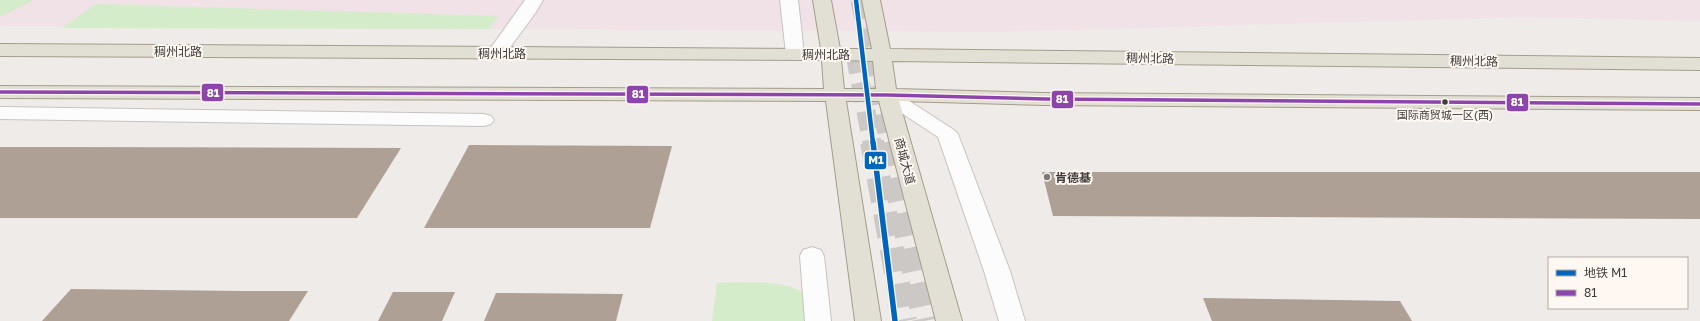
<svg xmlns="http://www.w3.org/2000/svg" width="1700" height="321" font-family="'Golos Text','Noto Sans SC',sans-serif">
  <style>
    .commercial { fill: #f0e2e7 }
    .green { fill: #d4ecca }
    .building { fill: #aea094 }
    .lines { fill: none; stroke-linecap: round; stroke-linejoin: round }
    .trunk-tunnel-far1 { stroke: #ccc8c5; stroke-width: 19; stroke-dasharray: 19 10; stroke-linecap: butt }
    .trunk-tunnel { stroke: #ccc8c5; stroke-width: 24; stroke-dasharray: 24 12; stroke-linecap: butt }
    .minor-casing { stroke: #c6c3c1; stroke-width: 2 }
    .primary-casing { stroke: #a49d8b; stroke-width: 2 }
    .minor { fill: #fdfcfc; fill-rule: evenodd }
    .primary { fill: #e2dfd5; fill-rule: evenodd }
    .bus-1-casing { stroke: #fff7f2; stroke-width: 6 }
    .bus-1 { stroke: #8e44ad; stroke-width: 3.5 }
    .metro-1-far1-casing { stroke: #fff7f2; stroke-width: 7 }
    .metro-1-casing { stroke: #fff7f2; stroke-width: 8 }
    .metro-1-far1 { stroke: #0065bd; stroke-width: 4.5 }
    .metro-1 { stroke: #0065bd; stroke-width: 5.5 }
    .bus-dot { fill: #3f3c3a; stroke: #fff7f2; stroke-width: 1.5 }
    .poi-dot { fill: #7d7977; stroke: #fff7f2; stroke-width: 1.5 }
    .labels { text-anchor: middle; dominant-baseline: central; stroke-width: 4; stroke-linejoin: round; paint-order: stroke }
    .bus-label { font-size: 11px; fill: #3f3c3a; stroke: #fff7f2 }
    .street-label { font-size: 12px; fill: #3f3c3a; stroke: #fff7f2 }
    .poi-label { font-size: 12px; font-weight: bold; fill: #3f3c3a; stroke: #fff7f2; text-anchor: start }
    .line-badge { stroke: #fff7f2; stroke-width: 1.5 }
    .badge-label { font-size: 11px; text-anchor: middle; font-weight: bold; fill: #fff }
  </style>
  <rect width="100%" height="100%" fill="#efebe8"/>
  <path class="commercial" d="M 0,0 L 1700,0 L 1700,21 L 1527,17 L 995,32 L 0,26 Z"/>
  <g class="green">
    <path d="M 0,0 L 34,0 L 0,17 Z"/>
    <path d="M 96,4 L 499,16 L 489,29 L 62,28 Z"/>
    <path d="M 717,283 C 747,283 781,278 808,295 L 810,321 L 712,321 Z"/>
  </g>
  <g class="building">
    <path d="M 469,145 L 672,146 L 650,228 L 424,228 Z"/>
    <path d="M 0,147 L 58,147 L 401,148 L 357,218 L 0,218 Z"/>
    <path d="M 1042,172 L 1700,172 L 1700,219 L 1053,216 Z"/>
    <path d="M 71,289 L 243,291 L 308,291 L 289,321 L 42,321 Z"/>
    <path d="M 393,292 L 455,292 L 442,321 L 378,321 Z"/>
    <path d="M 496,293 L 623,294 L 616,321 L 484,321 Z"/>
    <path d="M 1203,298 L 1400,301 L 1412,321 L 1212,321 Z"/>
  </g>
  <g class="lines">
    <g class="trunk-tunnel-far1">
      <path d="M 860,0 L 889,143"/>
      <path d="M 855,54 L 872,143"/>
    </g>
    <g class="trunk-tunnel">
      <path d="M 872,142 L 905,321"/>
      <path d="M 888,142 L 924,321"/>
    </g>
    <defs>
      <g id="minor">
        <path d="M 525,0 L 543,0 L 536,12 L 503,57 L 496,59 L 489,57 L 487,53 Z"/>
        <path d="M 780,0 L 798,0 L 804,54 L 802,58 L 795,60 L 788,58 L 786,54 Z"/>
        <path d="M 887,89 L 894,91 L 954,130 L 958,134 L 1010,271 L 1025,321 L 999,321 L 984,271 L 938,137 L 880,99 L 877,95 L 880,91 Z"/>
        <path d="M 0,107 L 484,114 L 491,116 L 494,120 L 491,124 L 484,126 L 0,119 Z"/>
        <path d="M 812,247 L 821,250 L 824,256 L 831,321 L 805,321 L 800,256 L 803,250 Z"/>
      </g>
      <path id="primary" d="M 813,0 L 831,0 L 840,49 L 872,49 L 862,0 L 880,0 L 890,49 L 1700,58 L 1700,70 L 892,61 L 896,89 L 1044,93 L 1700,98 L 1700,110 L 1044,105 L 899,101 L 962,321 L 936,321 L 879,101 L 846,101 L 881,321 L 855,321 L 826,101 L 0,98 L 0,86 L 824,89 L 822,60 L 0,56 L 0,44 L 821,49 ZM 841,60 L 873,61 L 876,89 L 844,89 Z"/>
    </defs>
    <use href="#minor" class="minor-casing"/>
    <use href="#primary" class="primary-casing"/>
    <use href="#minor" class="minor"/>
    <use href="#primary" class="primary"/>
    <defs>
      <path id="bus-1" d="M 0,92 L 887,95 L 1044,99 L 1700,104"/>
    </defs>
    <use href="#bus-1" class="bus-1-casing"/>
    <use href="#bus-1" class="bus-1"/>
    <defs>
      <path id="metro-1-far1" d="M 856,0 L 873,143"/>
      <path id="metro-1" d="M 873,142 L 895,321"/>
    </defs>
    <use href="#metro-1-far1" class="metro-1-far1-casing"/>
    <use href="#metro-1" class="metro-1-casing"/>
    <use href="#metro-1-far1" class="metro-1-far1"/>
    <use href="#metro-1" class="metro-1"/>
  </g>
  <circle class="bus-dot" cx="1445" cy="102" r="3.5"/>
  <circle class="poi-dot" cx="1047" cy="177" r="4"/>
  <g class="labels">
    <g class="bus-label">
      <text x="1445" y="114">国际商贸城一区(西)</text>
    </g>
    <g class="street-label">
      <text x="178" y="51">稠州北路</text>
      <text x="502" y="53">稠州北路</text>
      <text x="826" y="54">稠州北路</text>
      <text transform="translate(1150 58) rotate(1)">稠州北路</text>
      <text transform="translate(1474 61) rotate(1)">稠州北路</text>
      <text transform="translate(905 161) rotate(75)">商城大道</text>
    </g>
    <g class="poi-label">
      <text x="1055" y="177">肯德基</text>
    </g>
  </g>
  <g class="line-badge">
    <rect x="201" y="83" width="23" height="19" rx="4" fill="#8e44ad"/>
    <rect x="626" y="85" width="23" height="19" rx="4" fill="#8e44ad"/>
    <rect x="1051" y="90" width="23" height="19" rx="4" fill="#8e44ad"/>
    <rect x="1506" y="93" width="23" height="19" rx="4" fill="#8e44ad"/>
    <rect x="864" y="151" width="23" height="19" rx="4" fill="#0065bd"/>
  </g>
  <g class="badge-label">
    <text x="213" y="97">81</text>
    <text x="638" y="98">81</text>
    <text x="1062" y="103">81</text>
    <text x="1517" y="106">81</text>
    <text x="876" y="164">M1</text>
  </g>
  <rect x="1548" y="257" width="140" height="52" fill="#fff7f2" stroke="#b2aca8"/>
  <rect x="1556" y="270" width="20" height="6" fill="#0065bd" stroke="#b2aca8"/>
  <text x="1584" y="277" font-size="12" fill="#3f3c3a">地铁 M1</text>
  <rect x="1556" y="290" width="20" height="6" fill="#8e44ad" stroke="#b2aca8"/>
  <text x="1584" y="297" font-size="12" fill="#3f3c3a">81</text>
</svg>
